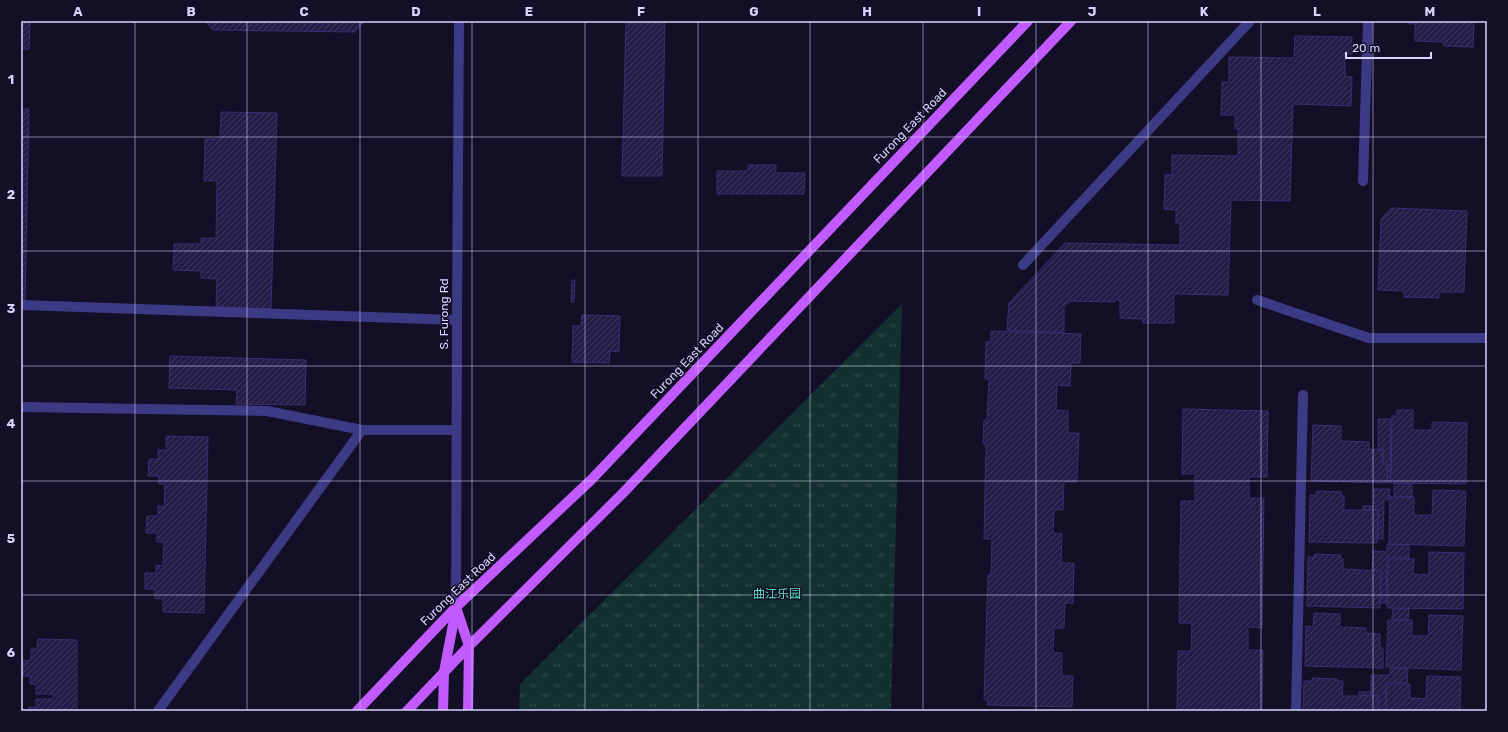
<svg xmlns="http://www.w3.org/2000/svg" width="1508" height="732" font-family="Rubik,'Noto Sans SC',sans-serif">
  <style>
    .park { fill: url(#park-tufts) }
    .building { fill: url(#building-hatch); stroke: #3b2d73 }
    .lines { fill: none; stroke-linecap: round; stroke-linejoin: round }
    .minor { stroke: #3d3a85; stroke-width: 10 }
    .major { stroke: #c25bff; stroke-width: 10 }
    .grid { fill: none; stroke: #d9d4ff; stroke-width: 1; stroke-opacity: 0.55 }
    .labels { text-anchor: middle; dominant-baseline: central; stroke-width: 3; stroke-linejoin: round; paint-order: stroke }
    .street-label { font-size: 12px; fill: #d9d4ff; stroke: #130f26 }
    .park-label { font-size: 12px; fill: #5fe0c0; stroke: #130f26 }
    .neatline { fill: none; stroke: #d9d4ff; stroke-width: 1.5 }
    .grid-label { font-size: 13px; text-anchor: middle; font-weight: bold; fill: #d9d4ff }
  </style>
  <defs>
    <pattern id="park-tufts" width="24" height="20" patternUnits="userSpaceOnUse"><rect width="24" height="20" fill="#12302f"/><path d="M3 7l-1-3M5 7V3M7 7l1-3M15 17l-1-3M17 17v-4M19 17l1-3" fill="none" stroke="#344d4e"/></pattern>
    <pattern id="building-hatch" width="6" height="6" patternUnits="userSpaceOnUse"><rect width="6" height="6" fill="#241b47"/><path d="M-1 1l2-2M0 6l6-6M5 7l2-2" fill="none" stroke="#433b63"/></pattern>
  </defs>
  <rect width="100%" height="100%" fill="#130f26"/>
  <path class="park" d="M 902,304 L 891,711 L 519,711 L 520,684 Z"/>
  <g class="building">
    <path d="M 21,21 L 30,21 L 29,49 L 21,49 Z"/>
    <path d="M 205,21 L 365,21 L 355,32 L 213,30 Z"/>
    <path d="M 626,21 L 665,21 L 662,176 L 622,176 Z"/>
    <path d="M 1409,21 L 1474,21 L 1473,47 L 1444,46 L 1443,42 L 1415,41 L 1415,24 L 1409,24 Z"/>
    <path d="M 1295,36 L 1352,37 L 1352,54 L 1345,54 L 1345,76 L 1352,77 L 1351,106 L 1293,104 L 1290,201 L 1231,200 L 1228,295 L 1174,294 L 1174,323 L 1143,323 L 1143,319 L 1120,318 L 1120,300 L 1115,300 L 1115,302 L 1070,301 L 1064,307 L 1064,333 L 1007,330 L 1009,303 L 1065,243 L 1180,245 L 1180,223 L 1176,223 L 1176,210 L 1164,209 L 1165,175 L 1172,175 L 1172,155 L 1238,156 L 1238,129 L 1235,129 L 1235,115 L 1221,115 L 1222,82 L 1229,82 L 1229,57 L 1294,58 Z"/>
    <path d="M 21,109 L 29,109 L 25,303 L 21,303 Z"/>
    <path d="M 221,112 L 277,113 L 271,309 L 216,307 L 217,279 L 201,278 L 201,271 L 173,270 L 174,244 L 201,244 L 201,238 L 216,238 L 217,181 L 204,181 L 205,139 L 220,139 Z"/>
    <path d="M 748,165 L 776,165 L 776,173 L 805,173 L 804,194 L 717,194 L 717,171 L 748,171 Z"/>
    <path d="M 1391,208 L 1467,211 L 1464,292 L 1439,292 L 1439,298 L 1404,297 L 1404,291 L 1378,290 L 1381,219 Z"/>
    <path d="M 572,280 L 575,280 L 574,302 L 571,302 Z"/>
    <path d="M 582,315 L 620,316 L 619,352 L 610,351 L 609,363 L 572,362 L 573,326 L 581,326 Z"/>
    <path d="M 991,331 L 1081,334 L 1080,363 L 1071,363 L 1070,386 L 1057,385 L 1056,410 L 1068,411 L 1068,433 L 1079,433 L 1077,482 L 1064,482 L 1063,510 L 1054,510 L 1053,533 L 1062,534 L 1061,563 L 1074,563 L 1073,603 L 1065,603 L 1064,628 L 1054,628 L 1053,652 L 1062,653 L 1062,676 L 1073,676 L 1072,707 L 987,705 L 988,700 L 984,700 L 988,575 L 991,575 L 992,539 L 984,539 L 986,444 L 983,444 L 984,420 L 987,420 L 989,379 L 985,379 L 986,342 L 991,342 Z"/>
    <path d="M 170,356 L 306,360 L 305,405 L 236,404 L 237,390 L 169,388 Z"/>
    <path d="M 1183,409 L 1268,411 L 1267,477 L 1249,477 L 1249,498 L 1264,498 L 1262,628 L 1248,627 L 1248,650 L 1263,650 L 1262,711 L 1177,711 L 1178,651 L 1191,651 L 1192,623 L 1179,623 L 1181,501 L 1195,501 L 1195,474 L 1182,474 Z"/>
    <path d="M 1397,410 L 1413,410 L 1413,430 L 1432,430 L 1432,422 L 1467,423 L 1466,484 L 1391,483 L 1392,416 L 1397,416 Z"/>
    <path d="M 1378,419 L 1391,419 L 1390,483 L 1387,483 L 1388,464 L 1383,464 L 1383,449 L 1378,449 Z"/>
    <path d="M 1313,425 L 1341,426 L 1341,441 L 1369,442 L 1369,449 L 1383,450 L 1382,465 L 1387,465 L 1387,483 L 1311,481 Z"/>
    <path d="M 166,436 L 208,437 L 204,613 L 163,612 L 163,599 L 155,598 L 155,589 L 145,589 L 145,573 L 156,573 L 156,565 L 163,566 L 164,542 L 157,542 L 157,533 L 146,533 L 147,516 L 158,516 L 158,506 L 164,507 L 165,484 L 159,484 L 159,476 L 148,476 L 149,459 L 158,459 L 158,450 L 166,450 Z"/>
    <path d="M 1394,483 L 1412,484 L 1412,497 L 1394,496 Z"/>
    <path d="M 1374,489 L 1390,489 L 1389,500 L 1384,500 L 1383,539 L 1378,539 L 1378,510 L 1363,510 L 1363,506 L 1374,506 Z"/>
    <path d="M 1433,490 L 1466,491 L 1464,546 L 1389,544 L 1390,497 L 1414,497 L 1414,515 L 1432,515 Z"/>
    <path d="M 1316,491 L 1342,492 L 1341,496 L 1344,496 L 1344,510 L 1378,510 L 1377,543 L 1309,542 L 1310,495 L 1316,495 Z"/>
    <path d="M 1387,544 L 1409,545 L 1409,558 L 1387,558 L 1386,603 L 1380,603 L 1381,570 L 1372,570 L 1373,551 L 1387,552 Z"/>
    <path d="M 1429,552 L 1464,553 L 1463,609 L 1387,608 L 1388,559 L 1414,559 L 1413,574 L 1429,575 Z"/>
    <path d="M 1315,554 L 1341,555 L 1340,559 L 1343,559 L 1343,569 L 1381,571 L 1380,608 L 1307,606 L 1308,557 L 1314,557 Z"/>
    <path d="M 1393,608 L 1409,609 L 1408,620 L 1392,619 Z"/>
    <path d="M 1314,613 L 1340,614 L 1340,627 L 1366,628 L 1366,633 L 1380,634 L 1380,648 L 1383,648 L 1383,668 L 1305,666 L 1306,626 L 1313,627 Z"/>
    <path d="M 1429,615 L 1463,616 L 1461,670 L 1386,667 L 1388,620 L 1412,620 L 1412,636 L 1428,636 Z"/>
    <path d="M 38,639 L 77,640 L 77,711 L 29,711 L 29,707 L 36,707 L 36,699 L 53,699 L 53,694 L 36,694 L 36,684 L 30,684 L 30,676 L 23,676 L 23,661 L 31,660 L 31,649 L 37,649 Z"/>
    <path d="M 1390,668 L 1408,669 L 1407,683 L 1386,683 L 1386,711 L 1379,711 L 1379,696 L 1359,695 L 1359,692 L 1371,692 L 1371,675 L 1390,675 Z"/>
    <path d="M 1427,676 L 1461,677 L 1460,711 L 1386,711 L 1387,684 L 1410,684 L 1410,698 L 1426,699 Z"/>
    <path d="M 1312,678 L 1337,679 L 1337,681 L 1343,681 L 1342,696 L 1378,696 L 1378,711 L 1303,711 L 1304,681 L 1312,681 Z"/>
  </g>
  <g class="lines">
    <g class="minor">
      <path d="M 1363,181 L 1368,21"/>
      <path d="M 1023,265 L 1250,21"/>
      <path d="M 1257,300 L 1369,338 L 1487,338"/>
      <path d="M 21,305 L 457,320"/>
      <path d="M 21,407 L 267,411 L 362,430 L 456,430"/>
      <path d="M 456,607 L 457,320 L 459,21"/>
      <path d="M 158,711 L 362,430"/>
      <path d="M 1296,711 L 1303,395"/>
    </g>
    <g class="major">
      <path d="M 456,607 L 469,646 L 468,711"/>
      <path d="M 357,711 L 456,607 L 591,480 L 1028,21"/>
      <path d="M 407,711 L 469,646 L 623,493 L 1071,21"/>
      <path d="M 443,711 L 444,672 L 456,609"/>
    </g>
  </g>
  <path class="grid" d="M 135,21 L 135,711M 247,21 L 247,711M 360,21 L 360,711M 472,21 L 472,711M 585,21 L 585,711M 698,21 L 698,711M 810,21 L 810,711M 923,21 L 923,711M 1036,21 L 1036,711M 1148,21 L 1148,711M 1261,21 L 1261,711M 1373,21 L 1373,711M 21,137 L 1487,137M 21,251 L 1487,251M 21,366 L 1487,366M 21,481 L 1487,481M 21,595 L 1487,595"/>
  <g class="labels">
    <g class="street-label">
      <text transform="translate(910 126) rotate(-46)">Furong East Road</text>
      <text transform="translate(444 314) rotate(-90)">S. Furong Rd</text>
      <text transform="translate(687 361) rotate(-46)">Furong East Road</text>
      <text transform="translate(458 589) rotate(-44)">Furong East Road</text>
    </g>
    <g class="park-label">
      <text x="777" y="594">曲江乐园</text>
    </g>
  </g>
  <rect width="1508" height="732" fill="none" stroke="#130f26" stroke-width="44"/>
  <path d="M1346 52v6h85v-6" fill="none" stroke="#d9d4ff" stroke-width="2"/>
  <text x="1352" y="52" font-size="12" fill="#d9d4ff" stroke="#130f26" stroke-width="3" paint-order="stroke">20 m</text>
  <rect x="22" y="22" width="1464" height="688" class="neatline"/>
  <g class="grid-label">
    <text x="78" y="16">A</text>
    <text x="191" y="16">B</text>
    <text x="304" y="16">C</text>
    <text x="416" y="16">D</text>
    <text x="529" y="16">E</text>
    <text x="641" y="16">F</text>
    <text x="754" y="16">G</text>
    <text x="867" y="16">H</text>
    <text x="979" y="16">I</text>
    <text x="1092" y="16">J</text>
    <text x="1204" y="16">K</text>
    <text x="1317" y="16">L</text>
    <text x="1430" y="16">M</text>
    <text x="11" y="84">1</text>
    <text x="11" y="199">2</text>
    <text x="11" y="313">3</text>
    <text x="11" y="428">4</text>
    <text x="11" y="543">5</text>
    <text x="11" y="657">6</text>
  </g>
</svg>
